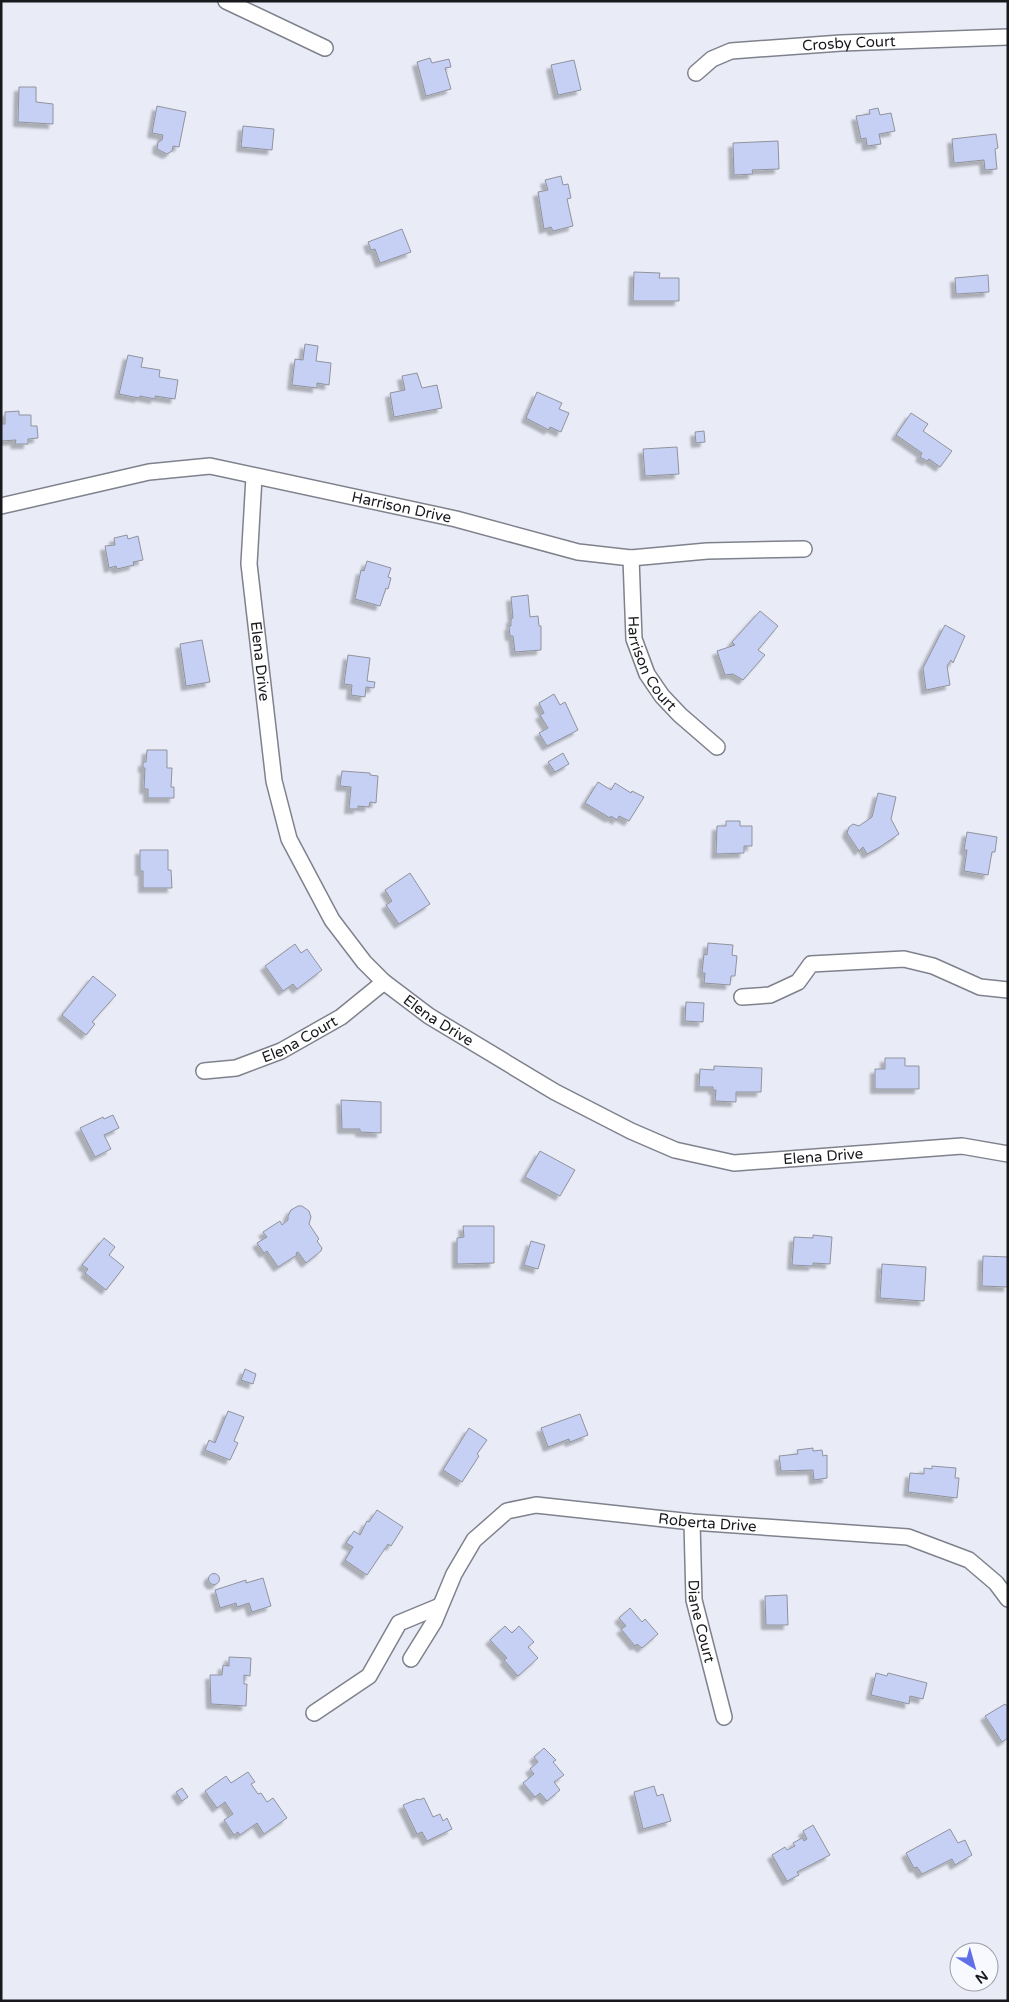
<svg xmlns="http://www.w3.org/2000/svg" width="1009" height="2002" font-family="'Varela Round',sans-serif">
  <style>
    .building { fill: #c6d0f4; stroke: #90939d; filter: url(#shadow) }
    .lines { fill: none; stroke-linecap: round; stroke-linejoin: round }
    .minor-casing { stroke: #7f828c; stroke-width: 18 }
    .minor { stroke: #fff; stroke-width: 15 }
    .labels { text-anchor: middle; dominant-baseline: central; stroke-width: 4.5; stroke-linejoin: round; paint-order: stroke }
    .street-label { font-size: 15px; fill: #18191d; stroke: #f8f9fe }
  </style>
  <defs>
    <filter id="shadow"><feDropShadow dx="-4.5" dy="4.5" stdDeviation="1" flood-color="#0004"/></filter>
  </defs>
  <rect width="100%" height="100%" fill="#e9ecf7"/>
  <g class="building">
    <path d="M 430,58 L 432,63 L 449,59 L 451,67 L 445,68 L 451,89 L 426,96 L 417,62 Z"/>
    <path d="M 574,60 L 581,90 L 558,95 L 551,65 Z"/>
    <path d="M 19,87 L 36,87 L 36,102 L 53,104 L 53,124 L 18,122 Z"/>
    <path d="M 157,106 L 186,112 L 179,147 L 173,146 L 172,151 L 167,154 L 157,149 L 158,142 L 162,140 L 163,135 L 152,133 Z"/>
    <path d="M 878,108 L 880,115 L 891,113 L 895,131 L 879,134 L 881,144 L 867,146 L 866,138 L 861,139 L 856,116 L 870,114 L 869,110 Z"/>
    <path d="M 243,126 L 274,129 L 272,150 L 241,147 Z"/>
    <path d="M 996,134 L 998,148 L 995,149 L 997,169 L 985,170 L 984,160 L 954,163 L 952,139 Z"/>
    <path d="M 778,141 L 779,169 L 752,170 L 753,174 L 734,175 L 733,143 Z"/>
    <path d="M 561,176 L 563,185 L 568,184 L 571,198 L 567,199 L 573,226 L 553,231 L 551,227 L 544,229 L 538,192 L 548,190 L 545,180 Z"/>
    <path d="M 402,229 L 411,252 L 380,263 L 375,249 L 371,250 L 368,242 Z"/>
    <path d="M 634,272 L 660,273 L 659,278 L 679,278 L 679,301 L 633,301 Z"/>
    <path d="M 988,275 L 989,292 L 956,294 L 955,278 Z"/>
    <path d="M 305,344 L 318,346 L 316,361 L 331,363 L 329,385 L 317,383 L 317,388 L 292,385 L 295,359 L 303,360 Z"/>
    <path d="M 128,355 L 143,358 L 141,367 L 160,370 L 159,377 L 178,380 L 175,399 L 155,396 L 155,399 L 140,396 L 139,398 L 119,394 Z"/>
    <path d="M 417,373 L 422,388 L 437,385 L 442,408 L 394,417 L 390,393 L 405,390 L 402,376 Z"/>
    <path d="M 537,392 L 562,403 L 559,409 L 569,413 L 561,432 L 550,427 L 549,430 L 526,418 Z"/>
    <path d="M 19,411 L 19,415 L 31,415 L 31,426 L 37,426 L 38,438 L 28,439 L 28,444 L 15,444 L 16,440 L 1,441 L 1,424 L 5,424 L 5,412 Z"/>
    <path d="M 911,413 L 928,424 L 923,431 L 952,451 L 940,467 L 929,459 L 927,461 L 920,457 L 922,453 L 896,435 Z"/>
    <path d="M 704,431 L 705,442 L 696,443 L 695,432 Z"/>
    <path d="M 677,447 L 679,474 L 645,476 L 643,449 Z"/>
    <path d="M 127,535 L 128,539 L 138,536 L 143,560 L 133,562 L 134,565 L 117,569 L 116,566 L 109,568 L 105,546 L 115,545 L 114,538 Z"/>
    <path d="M 367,561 L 391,568 L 388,577 L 391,578 L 388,589 L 386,588 L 380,606 L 355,599 L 361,570 L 364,571 Z"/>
    <path d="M 528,595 L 530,617 L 538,616 L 539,626 L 541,626 L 541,650 L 515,652 L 513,636 L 510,636 L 509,626 L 511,626 L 511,619 L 513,618 L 511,597 Z"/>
    <path d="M 760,611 L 778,626 L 758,650 L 765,655 L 743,680 L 733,674 L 725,675 L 717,651 L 735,645 L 732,642 Z"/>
    <path d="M 945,625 L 965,636 L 953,663 L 951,660 L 947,666 L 950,685 L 926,690 L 923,668 Z"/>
    <path d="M 202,640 L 210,682 L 186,686 L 180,644 Z"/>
    <path d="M 348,655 L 370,658 L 367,681 L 375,682 L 374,688 L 366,687 L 365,697 L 351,695 L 352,685 L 344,684 Z"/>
    <path d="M 554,694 L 560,705 L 565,702 L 578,730 L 547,746 L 539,733 L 548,728 L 540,715 L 544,713 L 539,703 Z"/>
    <path d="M 147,750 L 167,750 L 167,768 L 172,768 L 171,787 L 174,787 L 174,798 L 148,798 L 148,789 L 144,789 L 145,768 L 143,768 L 143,762 L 146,762 Z"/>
    <path d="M 563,753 L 569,764 L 555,772 L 548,762 Z"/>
    <path d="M 342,771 L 370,773 L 370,775 L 378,776 L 376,803 L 370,802 L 369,807 L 358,806 L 358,809 L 349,809 L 351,787 L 340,786 Z"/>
    <path d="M 598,782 L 611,790 L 615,783 L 631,793 L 632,791 L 644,797 L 629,821 L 619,816 L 617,820 L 611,816 L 610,818 L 585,803 Z"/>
    <path d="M 878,793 L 896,797 L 891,819 L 899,834 L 880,847 L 867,854 L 863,847 L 859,851 L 847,833 L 849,827 L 853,824 L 859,826 L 872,817 Z"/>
    <path d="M 726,821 L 740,821 L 740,826 L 752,826 L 752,846 L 744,846 L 744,853 L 716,854 L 717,826 L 726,826 Z"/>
    <path d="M 967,832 L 997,837 L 995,852 L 992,852 L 988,875 L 964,871 L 967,850 L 964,850 Z"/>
    <path d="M 140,850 L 168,850 L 168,870 L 171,870 L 172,888 L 143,888 L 143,871 L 140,871 Z"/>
    <path d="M 410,873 L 430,904 L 399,924 L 386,905 L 392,901 L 385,890 Z"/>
    <path d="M 708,943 L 733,945 L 732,955 L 737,956 L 735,976 L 731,976 L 730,985 L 704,983 L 705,973 L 702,973 L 704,954 L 707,955 Z"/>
    <path d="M 295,944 L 301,953 L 307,949 L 322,970 L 297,989 L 293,984 L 283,991 L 265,966 Z"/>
    <path d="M 93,976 L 116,995 L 92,1022 L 95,1024 L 86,1035 L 62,1015 Z"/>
    <path d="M 686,1002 L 704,1003 L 703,1022 L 685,1021 Z"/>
    <path d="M 885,1058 L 905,1058 L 905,1066 L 919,1066 L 919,1089 L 875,1089 L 875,1069 L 885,1069 Z"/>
    <path d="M 714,1066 L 762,1068 L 761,1092 L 736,1092 L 736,1102 L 715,1101 L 716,1090 L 713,1090 L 713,1087 L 699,1087 L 700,1069 L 714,1070 Z"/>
    <path d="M 341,1100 L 381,1102 L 381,1133 L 360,1132 L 360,1129 L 342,1129 Z"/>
    <path d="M 113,1115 L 119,1128 L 104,1135 L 111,1149 L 95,1157 L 80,1128 L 103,1117 L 104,1119 Z"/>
    <path d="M 540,1151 L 575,1170 L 560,1196 L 525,1177 Z"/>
    <path d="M 298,1206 L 302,1206 L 309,1211 L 311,1217 L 309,1224 L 319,1239 L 317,1241 L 322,1248 L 321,1251 L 306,1263 L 298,1252 L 296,1253 L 297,1255 L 278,1267 L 267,1251 L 264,1253 L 257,1243 L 267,1237 L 263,1232 L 280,1221 L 282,1225 L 288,1220 L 288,1216 L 291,1210 Z"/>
    <path d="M 463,1226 L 494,1226 L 494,1263 L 457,1264 L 457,1238 L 464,1237 Z"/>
    <path d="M 813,1235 L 832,1237 L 830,1264 L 813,1263 L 813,1266 L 792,1265 L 794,1237 L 813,1238 Z"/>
    <path d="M 104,1238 L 115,1247 L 109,1255 L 124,1267 L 106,1290 L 85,1273 L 88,1269 L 82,1265 Z"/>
    <path d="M 531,1241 L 545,1245 L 538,1269 L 524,1265 Z"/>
    <path d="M 983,1256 L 1008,1257 L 1008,1287 L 982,1286 Z"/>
    <path d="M 882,1264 L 926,1267 L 924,1301 L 880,1298 Z"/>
    <path d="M 245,1369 L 256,1374 L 253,1384 L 241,1380 Z"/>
    <path d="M 228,1411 L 244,1417 L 234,1441 L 238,1443 L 230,1460 L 205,1450 L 209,1440 L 215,1443 Z"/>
    <path d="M 580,1414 L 588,1435 L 570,1442 L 569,1439 L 548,1447 L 541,1428 Z"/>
    <path d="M 469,1428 L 487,1440 L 477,1454 L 479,1456 L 462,1482 L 443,1470 Z"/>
    <path d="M 813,1448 L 813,1451 L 822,1450 L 823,1456 L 827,1455 L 827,1478 L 814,1480 L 813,1470 L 781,1471 L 779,1456 L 798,1454 L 797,1450 Z"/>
    <path d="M 932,1466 L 956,1468 L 955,1478 L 959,1478 L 957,1498 L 908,1492 L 910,1473 L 924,1474 L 924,1468 L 932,1469 Z"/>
    <path d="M 377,1510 L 403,1527 L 391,1546 L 388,1544 L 367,1575 L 345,1560 L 353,1547 L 346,1543 L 354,1531 L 360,1535 L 367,1521 L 369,1522 Z"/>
    <circle cx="214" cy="1579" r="5.5"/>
    <path d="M 263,1578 L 271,1606 L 252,1612 L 249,1603 L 237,1607 L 236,1603 L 220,1608 L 215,1590 L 246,1580 L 246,1583 Z"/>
    <path d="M 787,1595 L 788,1625 L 766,1625 L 765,1596 Z"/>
    <path d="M 630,1608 L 642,1622 L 645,1619 L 658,1634 L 642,1648 L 637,1644 L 635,1646 L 621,1629 L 626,1626 L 619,1618 Z"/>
    <path d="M 505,1626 L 512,1633 L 519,1626 L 534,1642 L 528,1647 L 538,1658 L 518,1676 L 504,1660 L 507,1658 L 490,1640 Z"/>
    <path d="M 229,1657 L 251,1658 L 250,1676 L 244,1675 L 244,1684 L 247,1684 L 246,1706 L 211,1704 L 210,1675 L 222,1675 L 223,1665 L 229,1666 Z"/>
    <path d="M 876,1673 L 887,1676 L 888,1673 L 927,1683 L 923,1699 L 910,1696 L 909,1704 L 871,1695 Z"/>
    <path d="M 1005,1704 L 1008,1707 L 1008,1738 L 1002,1742 L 985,1716 Z"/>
    <path d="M 544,1748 L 556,1760 L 553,1762 L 564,1775 L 554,1782 L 560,1790 L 547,1801 L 540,1793 L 535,1797 L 523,1783 L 534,1774 L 530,1769 L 538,1762 L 534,1757 Z"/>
    <path d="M 248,1772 L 255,1782 L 251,1784 L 258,1794 L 261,1793 L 267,1802 L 273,1798 L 287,1818 L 264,1834 L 257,1823 L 240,1835 L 238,1832 L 234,1835 L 224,1820 L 233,1814 L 225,1802 L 217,1808 L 205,1791 L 226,1776 L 231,1783 Z"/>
    <path d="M 654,1786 L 657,1796 L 663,1794 L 671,1821 L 643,1829 L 634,1792 Z"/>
    <path d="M 182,1788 L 188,1797 L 182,1801 L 176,1792 Z"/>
    <path d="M 424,1798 L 433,1817 L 440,1814 L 443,1821 L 447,1818 L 452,1829 L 427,1841 L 422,1832 L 417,1834 L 403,1805 L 418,1799 L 419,1800 Z"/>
    <path d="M 813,1825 L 830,1855 L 797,1872 L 799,1875 L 787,1881 L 772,1855 L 785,1847 L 787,1850 L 795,1846 L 793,1843 L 802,1838 L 804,1841 L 807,1839 L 803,1831 Z"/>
    <path d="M 950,1829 L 958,1843 L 965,1840 L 972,1855 L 955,1865 L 952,1859 L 922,1874 L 917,1867 L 914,1868 L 906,1853 Z"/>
  </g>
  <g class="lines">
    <defs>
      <g id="minor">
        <path d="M 226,1 L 325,48"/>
        <path id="s1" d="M 696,73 L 712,59 L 731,51 L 841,43 L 1008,37"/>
        <path id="s2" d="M 254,477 L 249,564 L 274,781 L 289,839 L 332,920 L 364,962 L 384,982 L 429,1016 L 555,1092 L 631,1131 L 675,1150 L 734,1163 L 962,1146 L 1008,1154"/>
        <path id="s3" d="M 1,506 L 149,472 L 210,466 L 456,519 L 578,552 L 631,558 L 707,551 L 804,549"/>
        <path id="s4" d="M 631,558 L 634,639 L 647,674 L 662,696 L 680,715 L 717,747"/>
        <path d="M 742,997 L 770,995 L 798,982 L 811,964 L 904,959 L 933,966 L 980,987 L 1008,990"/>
        <path id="s5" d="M 204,1071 L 236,1068 L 281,1051 L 341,1017 L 384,982"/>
        <path id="s6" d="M 692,1522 L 694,1600 L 724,1717"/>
        <path id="s7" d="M 411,1659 L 434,1622 L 454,1574 L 474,1540 L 507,1511 L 536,1505 L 692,1522 L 908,1537 L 969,1560 L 996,1583 L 1008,1599"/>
        <path d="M 314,1713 L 369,1676 L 399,1623 L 440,1606"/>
      </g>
    </defs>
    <use href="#minor" class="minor-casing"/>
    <use href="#minor" class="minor"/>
  </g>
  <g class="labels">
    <g class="street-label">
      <text stroke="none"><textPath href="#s1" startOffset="160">Crosby Court</textPath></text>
      <text stroke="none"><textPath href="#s3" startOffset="409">Harrison Drive</textPath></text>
      <text stroke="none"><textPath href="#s2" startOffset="185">Elena Drive</textPath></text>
      <text stroke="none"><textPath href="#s4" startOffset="110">Harrison Court</textPath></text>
      <text stroke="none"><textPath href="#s2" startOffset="605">Elena Drive</textPath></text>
      <text stroke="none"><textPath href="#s5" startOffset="102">Elena Court</textPath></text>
      <text stroke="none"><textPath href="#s2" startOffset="1025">Elena Drive</textPath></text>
      <text stroke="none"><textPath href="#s7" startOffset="381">Roberta Drive</textPath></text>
      <text stroke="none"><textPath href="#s6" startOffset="100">Diane Court</textPath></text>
    </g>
  </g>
  <rect width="1009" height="2002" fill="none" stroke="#18191d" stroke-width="5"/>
  <g transform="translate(974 1967) rotate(143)"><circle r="24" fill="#f8f9fe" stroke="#9e9fa4"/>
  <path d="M0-4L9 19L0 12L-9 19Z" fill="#5f70e7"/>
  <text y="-8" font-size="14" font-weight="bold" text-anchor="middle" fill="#18191d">N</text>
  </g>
</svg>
